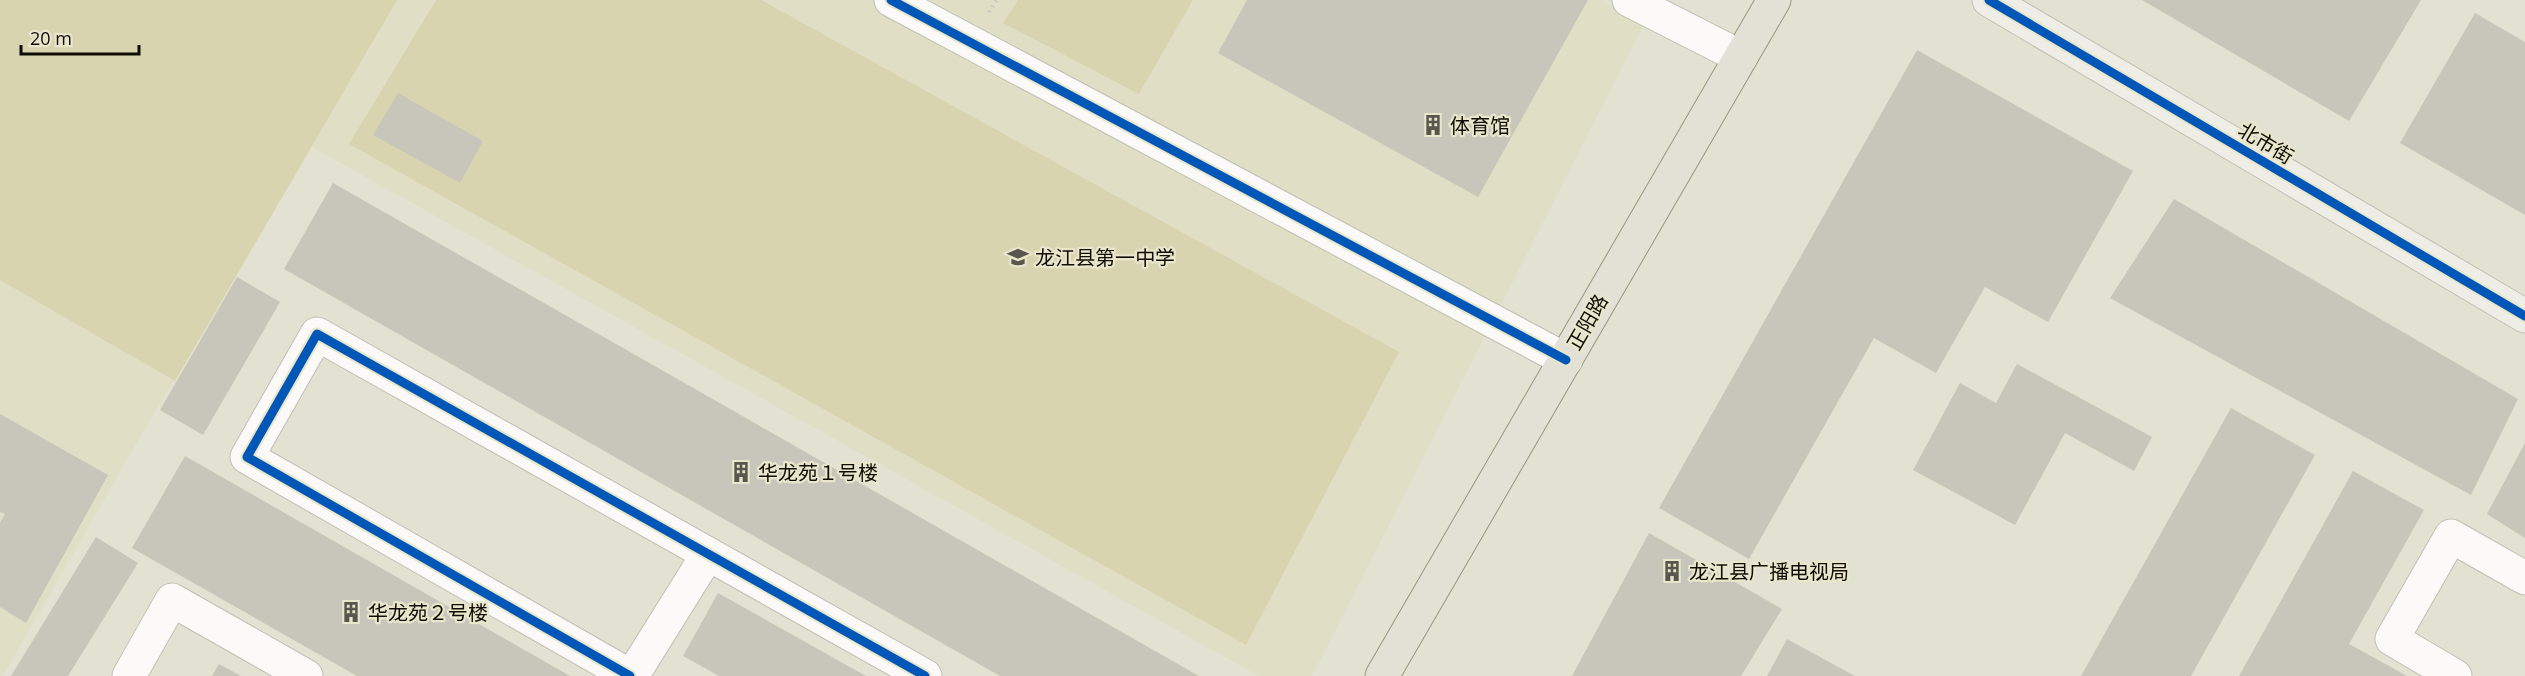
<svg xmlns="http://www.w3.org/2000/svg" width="2525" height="676" font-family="'Open Sans','Noto Sans SC',sans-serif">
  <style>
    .built { fill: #e0dec4 }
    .green { fill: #d9d4b0 }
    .building { fill: #c8c6ba }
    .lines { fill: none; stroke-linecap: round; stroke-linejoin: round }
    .street-casing { stroke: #c0bfb3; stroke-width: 35 }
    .secondary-casing { stroke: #c0bfb3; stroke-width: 35 }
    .primary-casing { stroke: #99967f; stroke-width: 35 }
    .path { stroke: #cac8c4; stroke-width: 4; stroke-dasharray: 1.5 4.5; stroke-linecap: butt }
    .street { stroke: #fbfaf8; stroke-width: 33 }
    .secondary { stroke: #eeeee7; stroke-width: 33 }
    .primary { stroke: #e3e1d5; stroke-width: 33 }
    .cycleway-casing { stroke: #e9e6cc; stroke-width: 13 }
    .cycleway { stroke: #0057b8; stroke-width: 9 }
    .labels { text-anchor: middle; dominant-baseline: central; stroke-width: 4.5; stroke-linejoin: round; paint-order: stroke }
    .poi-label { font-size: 20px; fill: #0f0d05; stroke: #e9e6cc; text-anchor: start }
    .street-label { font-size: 20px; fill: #0f0d05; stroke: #e9e6cc }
  </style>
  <rect width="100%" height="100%" fill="#e3e1d2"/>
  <path class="built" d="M 0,0 L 1599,0 L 1645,22 L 1312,676 L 1259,676 L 312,147 L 133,449 L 3,676 L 0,676 Z"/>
  <g class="green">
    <path d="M 0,0 L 397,0 L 175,381 L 0,280 Z"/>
    <path d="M 436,0 L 761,0 L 1399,352 L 1246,645 L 349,144 Z"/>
    <path d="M 1018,0 L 1193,0 L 1139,94 L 1003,23 Z"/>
  </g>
  <g class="building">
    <path d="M 1247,0 L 1588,0 L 1478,197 L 1218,53 Z"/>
    <path d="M 2142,0 L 2421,0 L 2349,121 Z"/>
    <path d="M 2475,13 L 2525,42 L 2525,215 L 2400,143 Z"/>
    <path d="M 1917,50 L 2133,171 L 2048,322 L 1985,287 L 1936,373 L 1874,338 L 1749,559 L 1659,508 Z"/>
    <path d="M 398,93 L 483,141 L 460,183 L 373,135 Z"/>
    <path d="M 333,183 L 1199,676 L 1000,676 L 284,269 Z"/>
    <path d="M 2174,199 L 2518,399 L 2471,495 L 2110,298 Z"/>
    <path d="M 237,277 L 280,302 L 203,435 L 160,410 Z"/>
    <path d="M 2017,364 L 2152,437 L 2134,471 L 2065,433 L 2015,525 L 1913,470 L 1960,383 L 1996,403 Z"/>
    <path d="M 2231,408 L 2315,455 L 2191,676 L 2081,676 Z"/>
    <path d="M 0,414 L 108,475 L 26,623 L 0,607 L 0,523 L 5,514 L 0,512 Z"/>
    <path d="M 2525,443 L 2525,538 L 2487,514 Z"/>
    <path d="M 185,456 L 570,676 L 357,676 L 132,548 Z"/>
    <path d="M 2353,471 L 2424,510 L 2349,644 L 2407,676 L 2239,676 Z"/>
    <path d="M 1649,533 L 1782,609 L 1741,676 L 1572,676 Z"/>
    <path d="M 96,537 L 138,563 L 68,676 L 11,676 Z"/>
    <path d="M 718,593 L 866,676 L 719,676 L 683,656 Z"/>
    <path d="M 1787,639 L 1855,676 L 1767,676 Z"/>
    <path d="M 219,664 L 241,676 L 212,676 Z"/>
  </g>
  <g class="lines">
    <defs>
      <g id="street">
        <path d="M 891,0 L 1566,360"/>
        <path d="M 1629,0 L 1741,57"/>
        <path d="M 129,676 L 172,600 L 306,676"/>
        <path d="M 630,676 L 247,457 L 317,334 L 925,676"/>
        <path d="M 632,676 L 708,554"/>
        <path d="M 2455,676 L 2392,639 L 2451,536 L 2525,578"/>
      </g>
      <path id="secondary" d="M 1989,0 L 2525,316"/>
      <path id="primary" d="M 1382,676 L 1774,0"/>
    </defs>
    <use href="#street" class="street-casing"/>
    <use href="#secondary" class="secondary-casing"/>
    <use href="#primary" class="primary-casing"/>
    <path class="path" d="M 989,12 L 997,0"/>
    <use href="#street" class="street"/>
    <use href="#secondary" class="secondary"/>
    <use href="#primary" class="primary"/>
    <defs>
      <g id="cycleway">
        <path d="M 891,0 L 1566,360"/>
        <path d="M 1989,0 L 2525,316"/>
        <path d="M 630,676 L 247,457 L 317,334 L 925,676"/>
      </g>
    </defs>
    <use href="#cycleway" class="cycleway-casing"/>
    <use href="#cycleway" class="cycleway"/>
  </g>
  <defs>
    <symbol id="building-bare" viewBox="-9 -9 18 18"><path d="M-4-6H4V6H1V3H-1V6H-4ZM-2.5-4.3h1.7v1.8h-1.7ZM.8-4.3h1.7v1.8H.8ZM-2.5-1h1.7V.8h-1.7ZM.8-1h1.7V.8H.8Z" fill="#59574d" stroke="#e9e6cc" stroke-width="2.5" paint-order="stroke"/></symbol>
    <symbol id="school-bare" viewBox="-9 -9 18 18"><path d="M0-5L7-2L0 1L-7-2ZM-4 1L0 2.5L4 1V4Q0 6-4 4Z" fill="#59574d" stroke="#e9e6cc" stroke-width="2.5" paint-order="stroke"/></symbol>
  </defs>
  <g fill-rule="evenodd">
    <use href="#building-bare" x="1418" y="110" width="30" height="30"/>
    <use href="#school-bare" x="1003" y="242" width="30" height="30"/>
    <use href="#building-bare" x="726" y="457" width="30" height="30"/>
    <use href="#building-bare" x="1657" y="556" width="30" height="30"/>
    <use href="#building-bare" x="336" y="597" width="30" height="30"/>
  </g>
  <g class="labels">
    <g class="poi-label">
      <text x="1450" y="125">体育馆</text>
      <text x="1035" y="257">龙江县第一中学</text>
      <text x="758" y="472">华龙苑１号楼</text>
      <text x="1689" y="571">龙江县广播电视局</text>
      <text x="368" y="612">华龙苑２号楼</text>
    </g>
    <g class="street-label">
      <text transform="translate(2266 143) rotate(31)">北市街</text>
      <text transform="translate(1587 322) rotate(-60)">正阳路</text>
    </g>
  </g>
  <path d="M21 45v9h118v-9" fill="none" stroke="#0f0d05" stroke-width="3"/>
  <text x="30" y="45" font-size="18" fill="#0f0d05" stroke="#e9e6cc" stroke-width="4.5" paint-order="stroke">20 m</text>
</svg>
